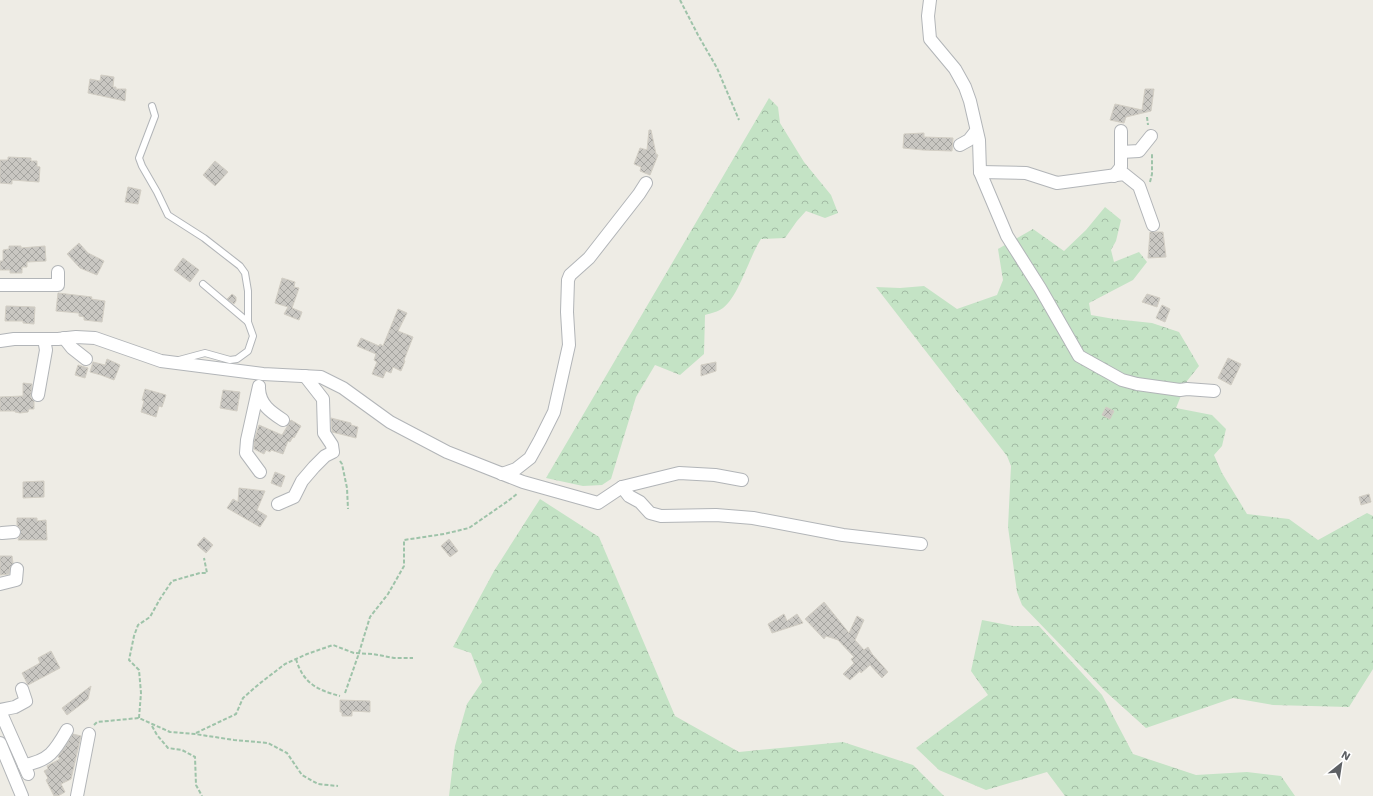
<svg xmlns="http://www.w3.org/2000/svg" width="1373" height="796" font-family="'Work Sans',sans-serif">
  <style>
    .forest { fill: url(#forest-crowns) }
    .building { fill: url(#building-cross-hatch); stroke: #d2cec4 }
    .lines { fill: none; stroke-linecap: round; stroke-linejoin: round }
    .lane-casing { stroke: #b2b5b8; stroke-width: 8 }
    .street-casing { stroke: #b2b5b8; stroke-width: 14 }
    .path { stroke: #9ec3a9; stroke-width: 2; stroke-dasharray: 4 2; stroke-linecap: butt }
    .lane { stroke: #fff; stroke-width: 6 }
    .street { stroke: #fff; stroke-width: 12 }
  </style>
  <defs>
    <pattern id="forest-crowns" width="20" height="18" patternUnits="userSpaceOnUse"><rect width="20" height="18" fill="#c4e3c5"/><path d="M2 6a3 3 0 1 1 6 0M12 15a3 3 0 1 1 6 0" fill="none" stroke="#a2bba4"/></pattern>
    <pattern id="building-cross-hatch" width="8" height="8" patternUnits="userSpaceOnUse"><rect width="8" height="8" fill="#c9c7c2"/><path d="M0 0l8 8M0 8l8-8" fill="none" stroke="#a6a5a1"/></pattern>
  </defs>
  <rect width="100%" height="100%" fill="#eeece5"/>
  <g class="forest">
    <path d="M 769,98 L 778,107 L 780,123 L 804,162 L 831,195 L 838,213 L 825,218 L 806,211 L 797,221 L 785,238 L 761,239 C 749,257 739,296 723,308 C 718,312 711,313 705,315 L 704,354 L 680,375 L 655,365 L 636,397 L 611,479 L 602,485 L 583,486 L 546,478 Z"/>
    <path d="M 1105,207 L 1121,220 L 1116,241 L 1111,250 L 1114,262 L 1139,252 L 1147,262 L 1133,280 L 1089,303 L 1091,315 L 1114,319 L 1152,323 L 1179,332 L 1199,366 L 1187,381 L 1176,408 L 1212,415 L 1226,429 L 1222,446 L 1214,455 L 1222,473 L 1247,514 L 1289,519 L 1318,540 L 1367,513 L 1373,516 L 1373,669 L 1349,707 L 1273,705 L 1233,698 L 1146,728 L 1105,691 L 1022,605 L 1017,592 L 1008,527 L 1011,466 L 1007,456 L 876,287 L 900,288 L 924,286 L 957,309 L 997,295 L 1003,280 L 998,249 L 1033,229 L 1064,251 L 1086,230 Z"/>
    <path d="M 540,499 L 599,537 L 675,716 L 739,752 L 843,742 L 913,765 L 944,796 L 449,796 L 455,746 L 467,704 L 482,682 L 471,653 L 453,647 L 494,571 Z"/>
    <path d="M 982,620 L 1013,626 L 1039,626 L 1102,695 L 1133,754 L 1196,775 L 1247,772 L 1281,776 L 1295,796 L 1065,796 L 1047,772 L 986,790 L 939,770 L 916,748 L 988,695 L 971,671 Z"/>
  </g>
  <g class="building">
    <path d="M 101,75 L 114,77 L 113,87 L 116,87 L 116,89 L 126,89 L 125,101 L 88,93 L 90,79 L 100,81 Z"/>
    <path d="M 1145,89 L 1154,89 L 1151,111 L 1126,117 L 1124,123 L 1110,120 L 1115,104 L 1142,110 Z"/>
    <path d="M 649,130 L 651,130 L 656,154 L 658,155 L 650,175 L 640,171 L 641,167 L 634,164 L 640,148 L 647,150 Z"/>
    <path d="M 924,133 L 924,137 L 953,138 L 952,151 L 923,150 L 903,148 L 904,134 Z"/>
    <path d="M 8,157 L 31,158 L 31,161 L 37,161 L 37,166 L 40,167 L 39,182 L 12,180 L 12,184 L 0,183 L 0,160 L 8,160 Z"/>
    <path d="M 215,161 L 228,172 L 215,186 L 203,175 Z"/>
    <path d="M 128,187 L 141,190 L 138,204 L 125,202 Z"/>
    <path d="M 1150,232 L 1163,232 L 1166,257 L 1148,258 Z"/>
    <path d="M 79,243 L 88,253 L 104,261 L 97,275 L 80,268 L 67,254 Z"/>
    <path d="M 9,246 L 21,246 L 21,248 L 45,246 L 46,261 L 27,262 L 27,267 L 22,267 L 22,273 L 10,273 L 10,270 L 0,270 L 0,261 L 3,261 L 3,250 L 9,249 Z"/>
    <path d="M 183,258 L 199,270 L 190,282 L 174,270 Z"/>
    <path d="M 282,278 L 295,282 L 294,287 L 299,288 L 292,308 L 302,312 L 299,320 L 284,314 L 288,307 L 275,303 Z"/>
    <path d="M 58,293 L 92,297 L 91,299 L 105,301 L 102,322 L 84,320 L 84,317 L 79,316 L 79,313 L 56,311 Z"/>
    <path d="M 232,294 L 236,297 L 236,301 L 234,304 L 227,299 Z"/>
    <path d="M 1147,294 L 1160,298 L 1157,307 L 1142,302 Z"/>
    <path d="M 1162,305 L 1170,309 L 1165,322 L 1156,318 Z"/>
    <path d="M 6,306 L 35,307 L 34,324 L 23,323 L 23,321 L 5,321 Z"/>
    <path d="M 398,309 L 407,313 L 398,331 L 413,337 L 404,360 L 405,361 L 401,371 L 393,367 L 391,373 L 386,371 L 383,378 L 372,374 L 377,362 L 374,360 L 376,354 L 357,346 L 361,338 L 379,346 L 380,344 L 383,346 Z"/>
    <path d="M 1228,358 L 1241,364 L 1231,385 L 1218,378 Z"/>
    <path d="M 107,359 L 120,365 L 114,380 L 101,375 L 90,372 L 93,362 L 105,365 Z"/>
    <path d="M 716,362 L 716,371 L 701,376 L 701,365 Z"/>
    <path d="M 78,365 L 88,368 L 85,378 L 75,375 Z"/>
    <path d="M 23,383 L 32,384 L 31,394 L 31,398 L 34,401 L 34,409 L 29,409 L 28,412 L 20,413 L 15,412 L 15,411 L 0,411 L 0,397 L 23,396 Z"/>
    <path d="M 145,389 L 166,395 L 162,407 L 159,406 L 156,417 L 141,412 L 144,401 L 142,400 Z"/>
    <path d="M 223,390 L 240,392 L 237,411 L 220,408 Z"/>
    <path d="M 1106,407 L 1114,411 L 1110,419 L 1102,415 Z"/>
    <path d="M 331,418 L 351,423 L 351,425 L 358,427 L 356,438 L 332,432 Z"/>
    <path d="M 291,420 L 301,426 L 294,438 L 293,437 L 290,442 L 288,441 L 283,454 L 271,450 L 270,452 L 266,450 L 264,454 L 254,449 L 254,441 L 259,425 L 282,435 Z"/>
    <path d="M 275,472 L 285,476 L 281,487 L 271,483 Z"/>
    <path d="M 44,481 L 44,497 L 23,498 L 23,482 Z"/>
    <path d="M 239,488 L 265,491 L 257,510 L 267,516 L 260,527 L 227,508 L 233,499 L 238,502 Z"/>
    <path d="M 1369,494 L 1371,502 L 1361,505 L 1359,497 Z"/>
    <path d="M 17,518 L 37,518 L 37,521 L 46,520 L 47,540 L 18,540 L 21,532 L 20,528 L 17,525 Z"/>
    <path d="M 204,537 L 213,545 L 206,553 L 197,545 Z"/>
    <path d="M 449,539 L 458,551 L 450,557 L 441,546 Z"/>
    <path d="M 0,556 L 12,556 L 13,563 L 10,568 L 9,574 L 0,575 Z"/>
    <path d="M 824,602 L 849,633 L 857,616 L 864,620 L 855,640 L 864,650 L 868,647 L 872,654 L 888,672 L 882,678 L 870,665 L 861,673 L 860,671 L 850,680 L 843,674 L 854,663 L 851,659 L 854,657 L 838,640 L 826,636 L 824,639 L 805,619 Z"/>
    <path d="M 784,614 L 787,621 L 797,614 L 803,623 L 772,633 L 768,624 Z"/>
    <path d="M 51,651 L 60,668 L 28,685 L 22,673 L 40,663 L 38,658 Z"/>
    <path d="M 91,686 L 88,699 L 67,715 L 62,708 Z"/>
    <path d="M 340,700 L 370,701 L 370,712 L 352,711 L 352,716 L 342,716 L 342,712 L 340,712 Z"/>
    <path d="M 73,734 L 81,736 L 71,779 L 61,784 L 65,792 L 58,796 L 54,796 L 46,780 L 48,778 L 44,771 L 48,769 L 47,766 L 60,759 L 58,757 Z"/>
  </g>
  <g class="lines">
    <defs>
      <g id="lane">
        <path d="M 152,106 L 155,116 L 139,158 L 142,166 L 157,192 L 168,215 L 204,238 L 240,266 L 245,273 L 248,291 L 248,322"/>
        <path d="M 179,360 L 205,353 L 230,360 L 237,359 L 248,351 L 253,336 L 248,322 L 203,284"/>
      </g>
      <g id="street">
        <path d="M 930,0 L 928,16 L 930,39 L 955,69 L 965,87 L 970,101 L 979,140 L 980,172 L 1007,236 L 1040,288 L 1079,356 L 1122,380 L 1137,384 L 1180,390 L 1187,389 L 1214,391"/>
        <path d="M 960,145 L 969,140 L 976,131"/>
        <path d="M 1121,152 L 1139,151 L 1151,136"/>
        <path d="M 980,172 L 1026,173 L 1057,183 L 1124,174 L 1139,186 L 1153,225"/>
        <path d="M 1114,176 L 1121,167 L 1121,131"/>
        <path d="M 0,285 L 58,285 L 58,272"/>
        <path d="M 64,338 L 72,348 L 86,359"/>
        <path d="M 0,341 L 14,339 L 58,339 L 76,337 L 95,338 L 161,361 L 263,374 L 321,377 L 343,388 L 390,422 L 447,452 L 523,482 L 598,503 L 622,487 L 679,473 L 715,475 L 742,480"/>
        <path d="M 259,386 L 247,440 L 246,453 L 260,472"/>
        <path d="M 259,389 C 260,405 271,412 283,420"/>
        <path d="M 38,395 L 46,350 L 44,339"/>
        <path d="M 502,474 L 516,469 L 530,458 L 540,440 L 554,412 L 569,345 L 567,312 L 568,280 L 570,275 L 589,258 L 639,194 L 646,183"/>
        <path d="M 622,487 L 629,496 L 640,502 L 650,513 L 661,516 L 716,515 L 753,518 L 843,535 L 921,544"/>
        <path d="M 278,504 L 294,497 L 302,481 L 314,467 L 325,456 L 333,452 L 332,445 L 324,433 L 323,399 L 305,376"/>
        <path d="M 2,533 L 14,532"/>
        <path d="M 0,584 L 16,580 L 17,569"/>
        <path d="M 0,710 L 15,707 L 26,701 L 22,689"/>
        <path d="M 0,711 L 28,774"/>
        <path d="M 0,743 L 22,796"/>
        <path d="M 24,765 C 49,761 55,751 67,730"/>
        <path d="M 77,796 L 89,734"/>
      </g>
    </defs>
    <use href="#lane" class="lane-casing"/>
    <use href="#street" class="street-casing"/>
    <g class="path">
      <path d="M 680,0 L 698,35 L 717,68 L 739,120"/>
      <path d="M 1147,117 L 1148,125"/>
      <path d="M 1150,182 L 1152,174 L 1152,153"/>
      <path d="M 340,461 L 342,464 L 347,488 L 348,509"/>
      <path d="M 296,659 C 303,683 317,690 340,696"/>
      <path d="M 345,693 L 358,656 L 370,617 L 388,594 L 404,566 L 404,540 L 444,534 L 469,528 L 508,501 L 518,493"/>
      <path d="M 139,718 L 141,693 L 139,670 L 129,660 L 134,636 L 138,625 L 150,617 L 160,599 L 172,581 L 200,573 L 207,573 L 204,558"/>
      <path d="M 94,725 L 97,722 L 139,718 L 170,732 L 195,734 L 234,740 L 268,743 L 287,753 L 302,775 L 318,784 L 338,786"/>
      <path d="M 152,726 L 157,735 L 168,748 L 182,750 L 195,757 L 196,785 L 202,796"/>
      <path d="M 196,733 L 236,714 L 243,698 L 259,684 L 285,664 L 307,654 L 333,645 L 354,653 L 373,654 L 394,658 L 413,658"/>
    </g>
    <use href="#lane" class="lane"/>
    <use href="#street" class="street"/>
  </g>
  <g transform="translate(1341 764) rotate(30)" stroke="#ffffff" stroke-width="3" paint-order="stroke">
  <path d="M0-3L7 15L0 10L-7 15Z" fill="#5d6064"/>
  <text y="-6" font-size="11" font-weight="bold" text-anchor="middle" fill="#5d6064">N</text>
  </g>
</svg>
